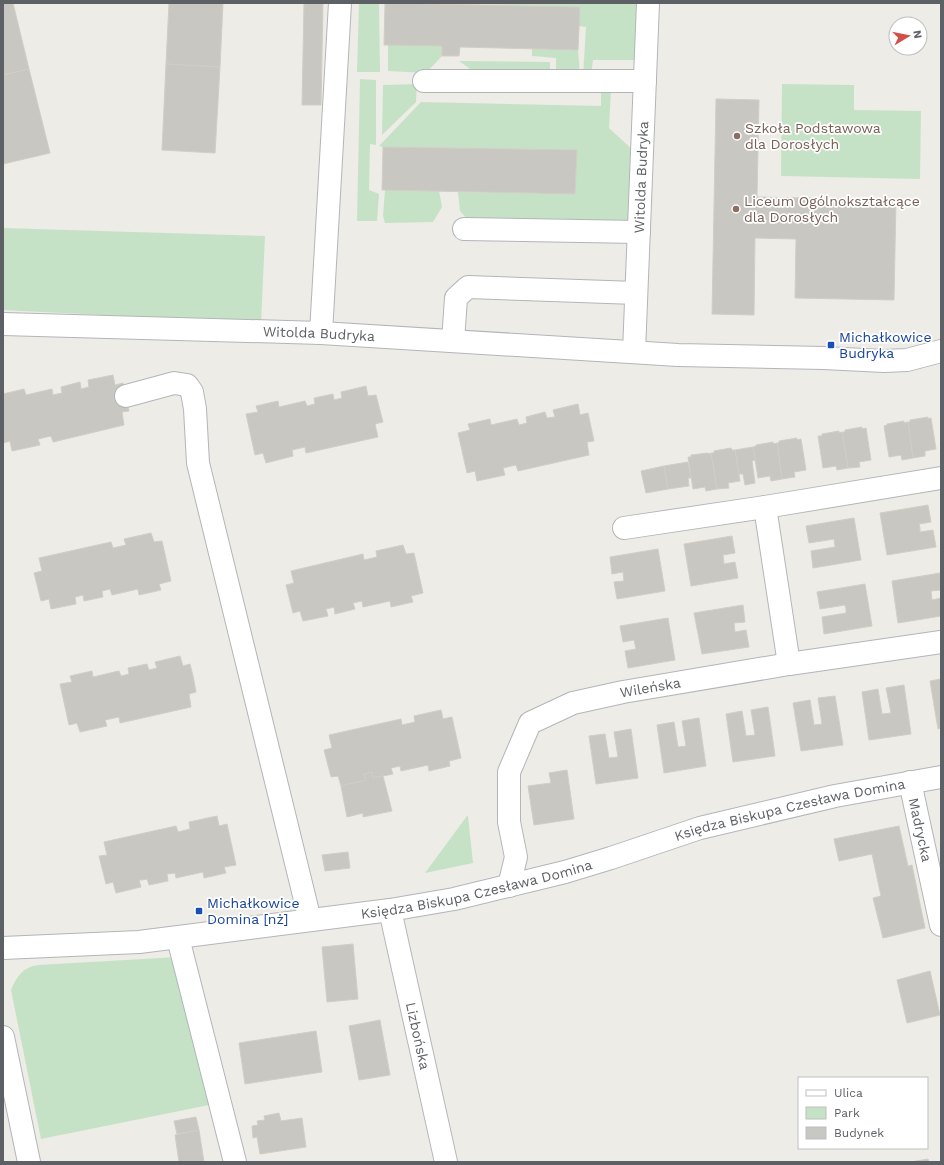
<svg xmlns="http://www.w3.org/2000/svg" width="944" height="1165" font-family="'Work Sans',sans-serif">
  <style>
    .green { fill: #c6e2c6 }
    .building { fill: #c9c7c2; stroke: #d2cec5 }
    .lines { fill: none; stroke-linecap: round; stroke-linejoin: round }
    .minor-casing { stroke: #b3b5b9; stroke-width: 24 }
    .minor { stroke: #fff; stroke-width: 22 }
    .education-dot { fill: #8d6e63; stroke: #fff; stroke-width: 1.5 }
    .transit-dot { fill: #1a4fb4; stroke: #fff; stroke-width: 1.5 }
    .labels { text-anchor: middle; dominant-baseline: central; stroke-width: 3.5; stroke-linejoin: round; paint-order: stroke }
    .education-label { font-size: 14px; fill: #785e54; stroke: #fff; text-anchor: start }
    .street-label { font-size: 14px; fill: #5d6064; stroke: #fff }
    .transit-label { font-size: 14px; fill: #164399; stroke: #fff; text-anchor: start }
  </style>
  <rect width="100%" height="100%" fill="#eeece6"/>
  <g class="green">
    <path d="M 359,3 L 379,3 L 380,72 L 357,72 Z"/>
    <path d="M 432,3 L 638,3 L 636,60 L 593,60 L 591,76 L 583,76 L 586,27 L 579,26 L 579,7 Z"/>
    <path d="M 388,45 L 442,46 L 442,56 L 426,73 L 388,71 Z"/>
    <path d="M 532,49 L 578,50 L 580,75 L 556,76 L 556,58 L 532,56 Z"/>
    <path d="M 459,61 L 550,62 L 550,76 L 479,75 Z"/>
    <path d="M 360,79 L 376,80 L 376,145 L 370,144 L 369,190 L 379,194 L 377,221 L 357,221 Z"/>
    <path d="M 417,84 L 416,102 L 382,135 L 383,85 Z"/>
    <path d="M 782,84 L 854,85 L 854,110 L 921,111 L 920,179 L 781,176 Z"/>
    <path d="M 601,90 L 611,90 L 609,128 L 635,152 L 631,222 L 469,221 L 460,211 L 458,192 L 575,194 L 577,150 L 383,147 L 379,146 L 421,102 L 601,106 Z"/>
    <path d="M 385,190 L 439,191 L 442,207 L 433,222 L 385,223 L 383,216 Z"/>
    <path d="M 3,228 L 265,236 L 261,323 L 3,310 Z"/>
    <path d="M 467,816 L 468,816 L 473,863 L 425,873 Z"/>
    <path d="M 178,957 L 214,1104 L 41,1139 L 11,990 C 16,977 23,967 38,965 Z"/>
  </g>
  <g class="building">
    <path d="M 3,3 L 13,3 L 29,69 L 3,75 Z"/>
    <path d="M 169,3 L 223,3 L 220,67 L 166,64 Z"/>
    <path d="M 304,3 L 323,3 L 321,105 L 302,105 Z"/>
    <path d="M 385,3 L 580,7 L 578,50 L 460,47 L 459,56 L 442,56 L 442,46 L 384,45 Z"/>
    <path d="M 166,64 L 220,67 L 215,153 L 162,150 Z"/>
    <path d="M 29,69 L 50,153 L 3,164 L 3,75 Z"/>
    <path d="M 716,99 L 759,100 L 757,197 L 896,200 L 894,300 L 795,298 L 796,239 L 755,238 L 754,315 L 712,314 Z"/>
    <path d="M 383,147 L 577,150 L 575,194 L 382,190 Z"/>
    <path d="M 113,375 L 115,385 L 123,383 L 129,411 L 122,412 L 124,425 L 53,442 L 51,436 L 38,439 L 40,445 L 12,451 L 10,441 L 3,443 L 3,400 L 4,400 L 3,394 L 24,389 L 26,395 L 52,389 L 53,395 L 62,393 L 61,387 L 80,382 L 81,389 L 89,387 L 88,380 Z"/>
    <path d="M 366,386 L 368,396 L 376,395 L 383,422 L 375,424 L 378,437 L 306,453 L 305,447 L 292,450 L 293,456 L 266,463 L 263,453 L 255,455 L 246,414 L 258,412 L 256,406 L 278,401 L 279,407 L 305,401 L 307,406 L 315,404 L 314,398 L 333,394 L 334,400 L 342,398 L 341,392 Z"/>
    <path d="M 578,404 L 580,415 L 588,413 L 594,441 L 587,442 L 589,455 L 518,471 L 516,465 L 503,468 L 505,475 L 477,481 L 475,471 L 467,473 L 458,433 L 470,430 L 468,424 L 490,419 L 491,425 L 517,419 L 519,425 L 527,423 L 526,417 L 545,412 L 547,418 L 555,417 L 553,410 Z"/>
    <path d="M 928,417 L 928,419 L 931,418 L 936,449 L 925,451 L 925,456 L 913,458 L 908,422 L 910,422 L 910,420 Z"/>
    <path d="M 904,421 L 904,423 L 908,422 L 913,458 L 902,460 L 901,455 L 889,457 L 884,426 L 887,425 L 887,424 Z"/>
    <path d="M 862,427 L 862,429 L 866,428 L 871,460 L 859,462 L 860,467 L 848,468 L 842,432 L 845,432 L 845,430 Z"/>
    <path d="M 839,431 L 839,433 L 842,432 L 848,468 L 837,470 L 836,466 L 823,468 L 818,436 L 822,436 L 822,434 Z"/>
    <path d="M 797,438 L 797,440 L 801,439 L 806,470 L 794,472 L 795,477 L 782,479 L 777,443 L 779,443 L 779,441 Z"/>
    <path d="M 773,442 L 774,444 L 777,443 L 782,479 L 771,481 L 770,476 L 758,478 L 753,447 L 756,446 L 756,445 Z"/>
    <path d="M 753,447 L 755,460 L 752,461 L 755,483 L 745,485 L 743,474 L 739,474 L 735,450 Z"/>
    <path d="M 731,448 L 732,450 L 735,450 L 740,481 L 728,483 L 729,488 L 717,489 L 711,453 L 714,453 L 714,451 Z"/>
    <path d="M 708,453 L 709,454 L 711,453 L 717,489 L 706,491 L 705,487 L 693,489 L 688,457 L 691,457 L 691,455 Z"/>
    <path d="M 688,462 L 691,478 L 688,478 L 689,486 L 668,489 L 664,466 Z"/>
    <path d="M 664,466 L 668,489 L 646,493 L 641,471 Z"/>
    <path d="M 928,505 L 931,522 L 919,524 L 920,528 L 920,532 L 933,530 L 936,547 L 887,555 L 880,513 Z"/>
    <path d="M 854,518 L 861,560 L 813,568 L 811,551 L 835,547 L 834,539 L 809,543 L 806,526 Z"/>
    <path d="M 151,533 L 154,542 L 162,541 L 171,581 L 159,584 L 161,590 L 139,595 L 138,589 L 112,595 L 110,589 L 102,591 L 103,597 L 84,601 L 83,595 L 75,597 L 76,604 L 51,609 L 49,599 L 41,601 L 34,573 L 42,571 L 39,558 L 111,542 L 113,548 L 126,545 L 124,539 Z"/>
    <path d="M 732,536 L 735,553 L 723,555 L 724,564 L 735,562 L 738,578 L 691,586 L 684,544 Z"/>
    <path d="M 403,545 L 406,554 L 414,553 L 423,593 L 411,596 L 413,602 L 391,607 L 390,601 L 363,607 L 362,601 L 353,603 L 355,609 L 335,614 L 334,607 L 326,609 L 328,616 L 303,621 L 300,611 L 293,613 L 286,585 L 294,583 L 291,571 L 363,554 L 364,560 L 377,557 L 376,551 Z"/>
    <path d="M 658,549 L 665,591 L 617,599 L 614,582 L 624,581 L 623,572 L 612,574 L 610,557 Z"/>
    <path d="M 940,573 L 941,590 L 931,591 L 932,600 L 941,598 L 941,616 L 898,623 L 892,581 Z"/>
    <path d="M 865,584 L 872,626 L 824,634 L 822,617 L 846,613 L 846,609 L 845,605 L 820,609 L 817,592 Z"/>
    <path d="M 743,605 L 745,622 L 734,623 L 735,632 L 746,630 L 749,647 L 702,654 L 694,613 Z"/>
    <path d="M 668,618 L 675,660 L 628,668 L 625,651 L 636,649 L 634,640 L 623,642 L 620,626 Z"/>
    <path d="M 180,656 L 183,666 L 190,664 L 193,676 L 196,692 L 189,694 L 191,707 L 120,723 L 119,717 L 105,720 L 107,726 L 80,732 L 77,723 L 69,725 L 60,684 L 72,682 L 70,676 L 92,671 L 93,677 L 119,671 L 121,676 L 129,674 L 128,668 L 147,664 L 149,670 L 157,668 L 155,662 Z"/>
    <path d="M 941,679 L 941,728 L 938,729 L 930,681 Z"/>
    <path d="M 904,685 L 911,734 L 869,740 L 862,692 L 878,689 L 882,714 L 891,713 L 886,688 Z"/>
    <path d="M 835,696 L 843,745 L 801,751 L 793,703 L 810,700 L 814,725 L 822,724 L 818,698 Z"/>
    <path d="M 768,707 L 775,756 L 733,762 L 726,714 L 742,711 L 746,736 L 755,735 L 751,710 Z"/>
    <path d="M 441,710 L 443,719 L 452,717 L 461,758 L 449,761 L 450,766 L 429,771 L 428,765 L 401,771 L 400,766 L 391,768 L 393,774 L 373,778 L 372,772 L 364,774 L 366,780 L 341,786 L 338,776 L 331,777 L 324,750 L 332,748 L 329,735 L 401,719 L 402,725 L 415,722 L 414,716 Z"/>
    <path d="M 699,718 L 706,766 L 664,773 L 657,725 L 674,722 L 678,747 L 686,746 L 682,721 Z"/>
    <path d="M 631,729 L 638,778 L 596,784 L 589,736 L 605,734 L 609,758 L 618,757 L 614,732 Z"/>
    <path d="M 567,770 L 574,819 L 534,825 L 528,786 L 551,783 L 549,773 Z"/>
    <path d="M 372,772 L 373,778 L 383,776 L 392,811 L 363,817 L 363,813 L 347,817 L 341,786 L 366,780 L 364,774 Z"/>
    <path d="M 217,816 L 219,826 L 227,824 L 236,865 L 224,867 L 226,873 L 204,878 L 203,872 L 176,878 L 175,873 L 167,874 L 168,881 L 149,885 L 147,879 L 142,880 L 139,880 L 141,887 L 116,893 L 113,882 L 106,884 L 99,856 L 107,855 L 104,842 L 176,826 L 178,832 L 190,829 L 189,822 Z"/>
    <path d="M 899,826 L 908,866 L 912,865 L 925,928 L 883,938 L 873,898 L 881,896 L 872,854 L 839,861 L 834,839 Z"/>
    <path d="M 348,852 L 350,868 L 325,871 L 322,855 Z"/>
    <path d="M 353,944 L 358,999 L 327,1002 L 322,947 Z"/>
    <path d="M 930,971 L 940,1015 L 907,1023 L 897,980 Z"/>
    <path d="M 380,1020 L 390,1075 L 359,1080 L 349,1026 Z"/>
    <path d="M 316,1031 L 322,1072 L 245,1084 L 239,1043 Z"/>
    <path d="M 279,1113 L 281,1121 L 302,1118 L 306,1147 L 260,1154 L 257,1137 L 253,1138 L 252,1126 L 258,1125 L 257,1121 L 265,1120 L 264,1116 Z"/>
    <path d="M 196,1117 L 199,1130 L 177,1134 L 174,1121 Z"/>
    <path d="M 199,1130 L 204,1162 L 179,1162 L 175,1135 Z"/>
    <path d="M 928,1159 L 929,1162 L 911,1162 Z"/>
  </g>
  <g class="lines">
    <defs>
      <g id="minor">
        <path d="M 424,81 L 645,81"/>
        <path d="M 464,229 L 639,232"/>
        <path id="s1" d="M 3,324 L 321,333 L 678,355 L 824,358 L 884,361 L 907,360 L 941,351"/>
        <path d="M 321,333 L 340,3"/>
        <path d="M 453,341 L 456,298 L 468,287 L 636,293"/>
        <path id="s2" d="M 634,352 L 648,3"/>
        <path d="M 126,396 L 174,383 L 187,385 L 192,392 L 195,409 L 198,463 L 310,920"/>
        <path d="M 765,507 L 789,664"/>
        <path d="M 624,528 L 765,507 L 941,478"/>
        <path id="s3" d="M 910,782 L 941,925"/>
        <path id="s4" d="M 509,886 L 516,857 L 509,822 L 509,772 L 530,723 L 573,703 L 623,692 L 789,664 L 941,642"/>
        <path id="s5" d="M 390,910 L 446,1162"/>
        <path d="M 178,938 L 235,1162"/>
        <path id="s6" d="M 3,948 L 139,942 L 390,910 L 454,899 L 565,872 L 611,858 L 700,828 L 835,796 L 941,777"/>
        <path d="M 3,1037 L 29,1162"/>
      </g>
    </defs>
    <use href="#minor" class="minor-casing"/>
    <use href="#minor" class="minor"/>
  </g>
  <g class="education-dot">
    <circle cx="737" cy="136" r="4"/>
    <circle cx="736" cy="209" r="4"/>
  </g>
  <g class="transit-dot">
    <rect x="827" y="341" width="8" height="8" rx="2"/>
    <rect x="195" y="907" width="8" height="8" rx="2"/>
  </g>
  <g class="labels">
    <g class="education-label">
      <text x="745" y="128">Szkoła Podstawowa<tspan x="745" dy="16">dla Dorosłych</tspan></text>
      <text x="744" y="201">Liceum Ogólnokształcące<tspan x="744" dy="16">dla Dorosłych</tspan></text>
    </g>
    <g class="street-label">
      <text stroke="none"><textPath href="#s2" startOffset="175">Witolda Budryka</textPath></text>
      <text stroke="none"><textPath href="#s1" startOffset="316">Witolda Budryka</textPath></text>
      <text stroke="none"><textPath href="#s4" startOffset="295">Wileńska</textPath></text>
      <text stroke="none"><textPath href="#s6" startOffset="802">Księdza Biskupa Czesława Domina</textPath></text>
      <text stroke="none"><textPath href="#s3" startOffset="49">Madrycka</textPath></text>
      <text stroke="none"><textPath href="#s6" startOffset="478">Księdza Biskupa Czesława Domina</textPath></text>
      <text stroke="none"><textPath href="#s5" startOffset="129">Lizbońska</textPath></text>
    </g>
    <g class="transit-label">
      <text x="839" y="337">Michałkowice<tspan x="839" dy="16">Budryka</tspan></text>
      <text x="207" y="903">Michałkowice<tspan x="207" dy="16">Domina [nż]</tspan></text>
    </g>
  </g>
  <rect width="944" height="1165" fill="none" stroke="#5d6064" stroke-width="8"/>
  <rect x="798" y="1077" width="130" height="72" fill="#ffffff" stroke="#bebfc1"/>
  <rect x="806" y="1090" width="20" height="6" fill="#ffffff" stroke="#bebfc1"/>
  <text x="834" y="1097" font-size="12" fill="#5d6064">Ulica</text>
  <rect x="806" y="1107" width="20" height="12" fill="#c6e2c6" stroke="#bebfc1"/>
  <text x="834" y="1117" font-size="12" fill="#5d6064">Park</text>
  <rect x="806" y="1127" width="20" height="12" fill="#c9c7c2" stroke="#bebfc1"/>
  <text x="834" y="1137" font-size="12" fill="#5d6064">Budynek</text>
  <g transform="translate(908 36) rotate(80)"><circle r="19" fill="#ffffff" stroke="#bebfc1"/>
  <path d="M0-3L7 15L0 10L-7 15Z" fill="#d25147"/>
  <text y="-6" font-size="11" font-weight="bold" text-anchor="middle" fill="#5d6064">N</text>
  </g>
</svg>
